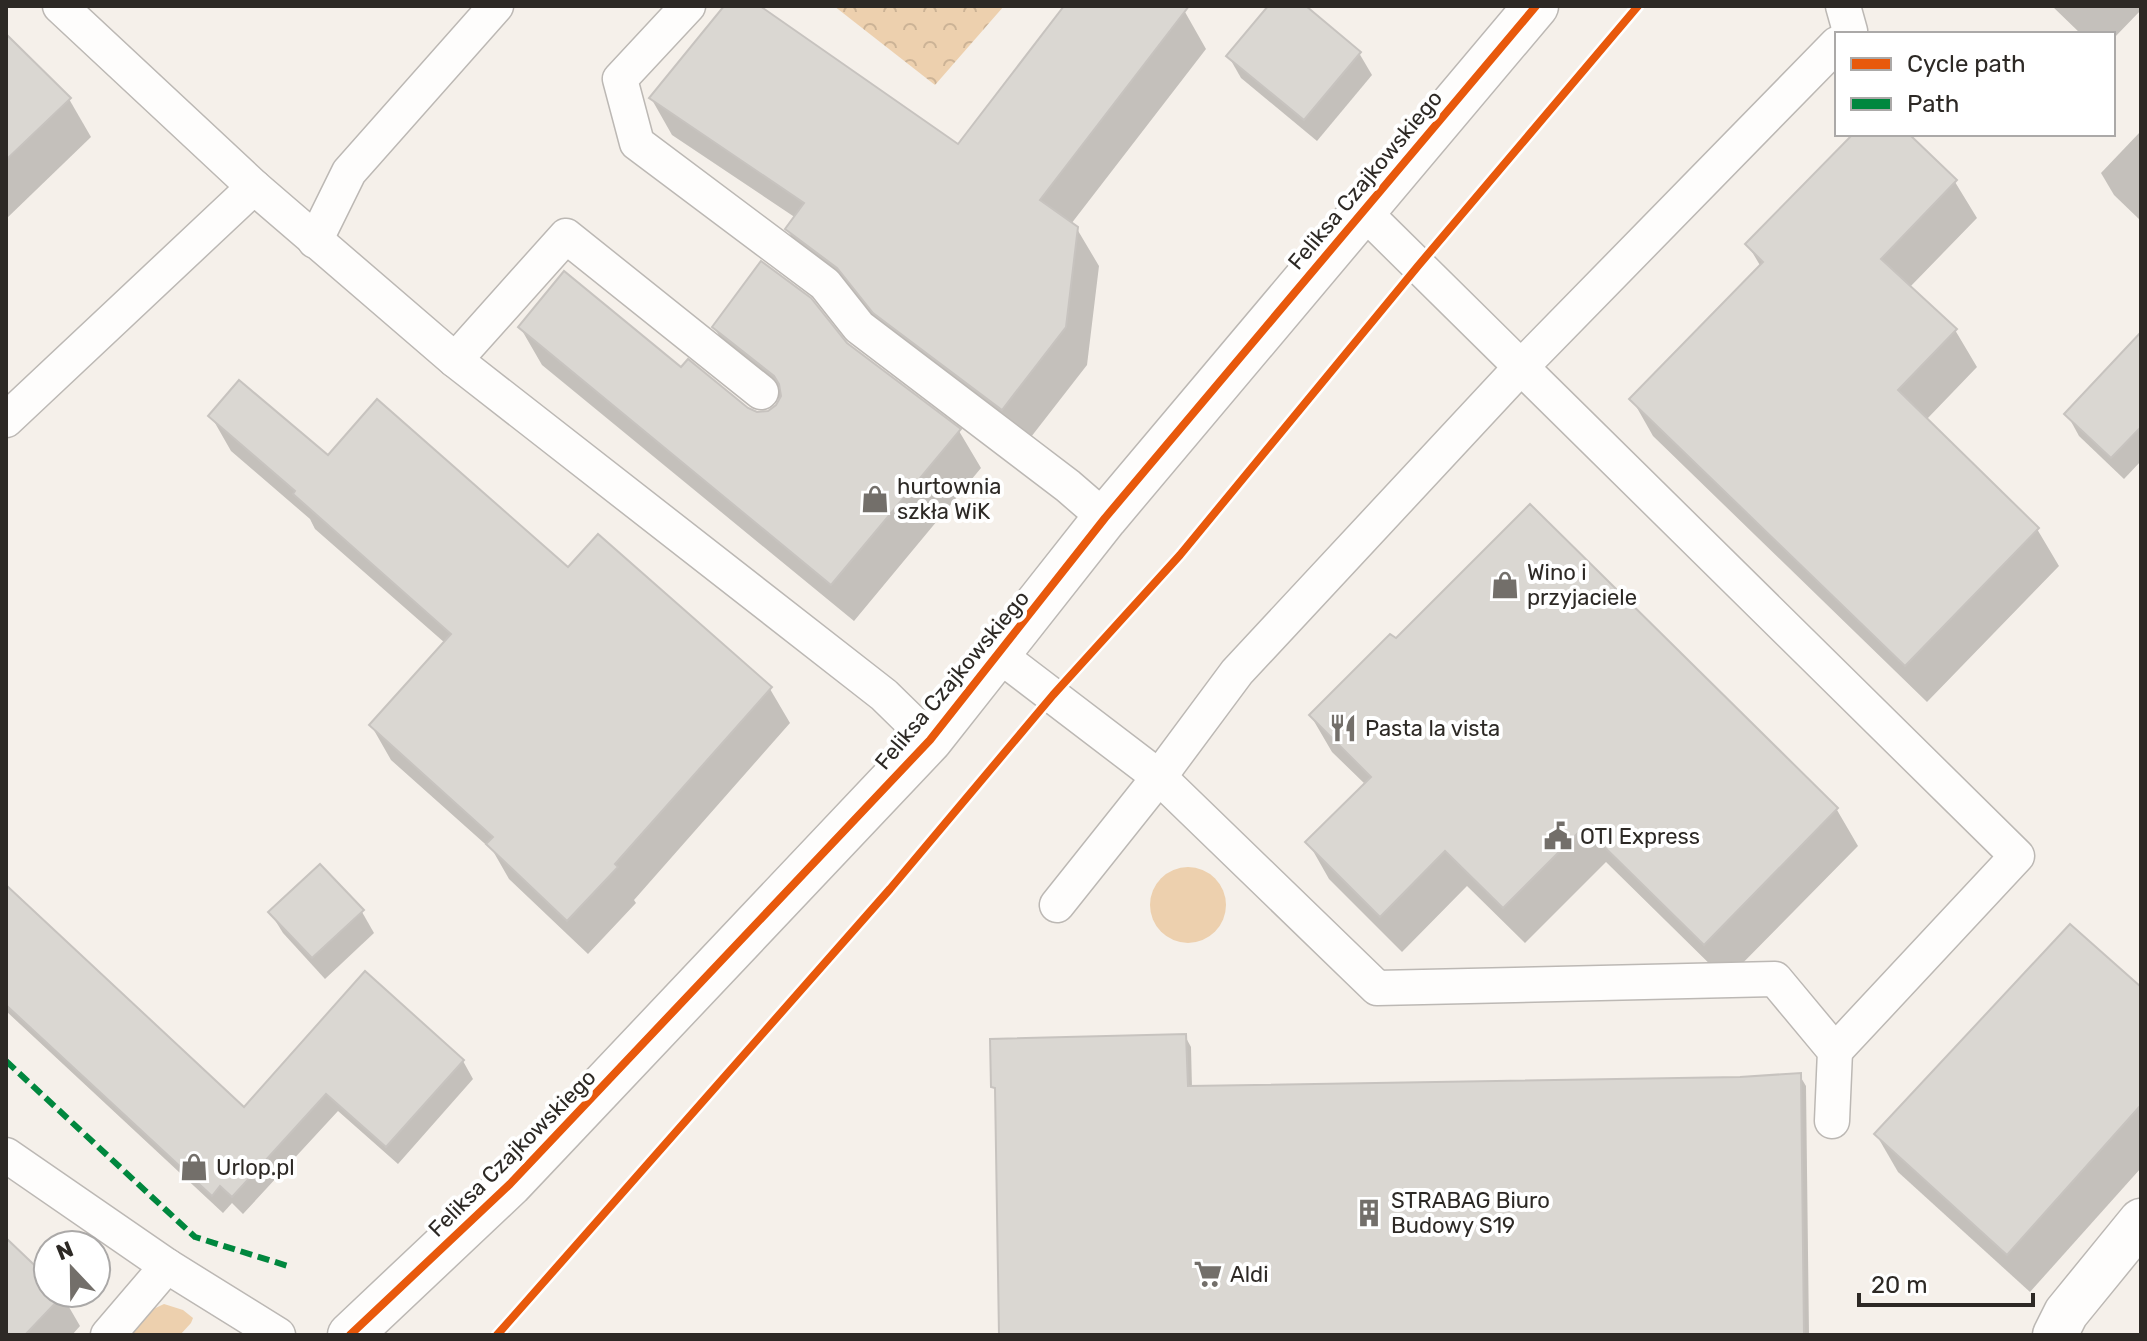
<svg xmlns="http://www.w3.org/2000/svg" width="2147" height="1341" font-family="Rubik,sans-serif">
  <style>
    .green { fill: #edd0ae }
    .forest { fill: url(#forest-crowns) }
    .shadow { fill: #0003 }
    .building { fill: #dad7d2; stroke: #c7c3bf; stroke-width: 2 }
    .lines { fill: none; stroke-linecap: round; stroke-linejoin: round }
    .service-casing { stroke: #bcb8b4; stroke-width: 37 }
    .minor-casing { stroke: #bcb8b4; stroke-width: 47 }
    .tertiary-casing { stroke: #bcb8b4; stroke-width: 47 }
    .service { stroke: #fefdfc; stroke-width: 34 }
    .minor { stroke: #fefdfc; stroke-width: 44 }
    .tertiary { stroke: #fefdfc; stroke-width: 44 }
    .quiet { stroke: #00873e; stroke-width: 6; stroke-dasharray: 12 6; stroke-linecap: butt }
    .cycleway-casing { stroke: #fff; stroke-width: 13 }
    .cycleway { stroke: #e8590c; stroke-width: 8 }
    .labels { text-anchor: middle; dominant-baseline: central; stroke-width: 8; stroke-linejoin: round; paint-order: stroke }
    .street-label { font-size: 22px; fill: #2d2925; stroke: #fff }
    .poi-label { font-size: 22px; fill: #2d2925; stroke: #fff; text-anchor: start }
  </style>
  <defs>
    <pattern id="forest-crowns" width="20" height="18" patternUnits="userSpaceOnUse" patternTransform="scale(2)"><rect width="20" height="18" fill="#edd0ae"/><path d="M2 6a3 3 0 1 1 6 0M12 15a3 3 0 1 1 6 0" fill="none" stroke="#ccb396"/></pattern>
  </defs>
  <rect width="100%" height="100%" fill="#f5f0ea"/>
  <g class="green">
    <circle cx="1188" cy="905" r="38"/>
    <path d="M 164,1304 L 183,1310 L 193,1318 L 191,1323 L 180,1335 L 127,1335 L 145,1313 Z"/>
  </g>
  <path class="forest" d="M 834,6 L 1004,6 L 935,85 Z"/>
  <g class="shadow">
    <path d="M 727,6 L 756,6 L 958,146 L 1066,6 L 1177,6 L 1185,12 L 1206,49 L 1071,224 L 1077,229 L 1099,266 L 1087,365 L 1024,446 L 809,266 L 787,229 L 796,218 L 672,135 L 651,98 Z"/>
    <path d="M 1271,6 L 1302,6 L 1359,53 L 1372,75 L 1317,141 L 1241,78 L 1229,57 Z"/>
    <path d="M 2052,6 L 2141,6 L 2141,10 L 2113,39 L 2113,34 L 2081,34 Z"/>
    <path d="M 6,37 L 69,99 L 91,137 L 6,219 Z"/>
    <path d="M 2141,131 L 2141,221 L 2114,195 L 2101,173 Z"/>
    <path d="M 1855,134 L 1907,134 L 1955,182 L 1977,218 L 1909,288 L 1955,330 L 1977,367 L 1926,420 L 2037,529 L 2059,566 L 1927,702 L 1653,436 L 1632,399 L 1761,267 L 1748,245 Z"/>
    <path d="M 520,327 L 682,370 L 757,414 L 768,413 L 778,406 L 780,400 L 736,364 L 714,327 L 845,344 L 959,431 L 981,468 L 854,621 L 542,365 Z"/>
    <path d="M 2141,335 L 2141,461 L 2124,479 L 2079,436 L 2067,414 Z"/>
    <path d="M 211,416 L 328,458 L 568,570 L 770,689 L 790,723 L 634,900 L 636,903 L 588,954 L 509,879 L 493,851 L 391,760 L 371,725 L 445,643 L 315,529 L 310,519 L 231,451 Z"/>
    <path d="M 1530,507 L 1837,810 L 1858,846 L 1726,980 L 1606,862 L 1525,943 L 1467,886 L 1402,952 L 1329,879 L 1308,842 L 1366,785 L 1332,752 L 1311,716 L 1396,641 Z"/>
    <path d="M 6,888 L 244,1110 L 463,1061 L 473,1079 L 398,1164 L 338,1111 L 243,1214 L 232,1203 L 223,1213 L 6,1011 Z"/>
    <path d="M 270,912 L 362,912 L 374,933 L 325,979 L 283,933 Z"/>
    <path d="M 2141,990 L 2141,1168 L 2030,1292 L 1898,1172 L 1876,1134 Z"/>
    <path d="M 1185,1036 L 1191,1047 L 1192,1088 L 1740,1079 L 1800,1076 L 1806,1086 L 1809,1335 L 1001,1335 L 997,1093 L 993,1087 Z"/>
    <path d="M 6,1241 L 48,1281 L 48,1293 L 62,1295 L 80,1326 L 72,1335 L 6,1335 Z"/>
  </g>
  <g class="building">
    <path d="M 724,6 L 760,6 L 958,144 L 1064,6 L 1189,6 L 1040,200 L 1078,227 L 1066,327 L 1002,410 L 873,313 L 837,268 L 785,229 L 804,203 L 649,98 Z"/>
    <path d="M 1268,6 L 1306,6 L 1361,52 L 1304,120 L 1226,56 Z"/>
    <path d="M 6,34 L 71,98 L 6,160 Z"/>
    <path d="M 1853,134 L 1909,134 L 1957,180 L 1881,259 L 1957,329 L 1898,390 L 2039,528 L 1905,666 L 1629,399 L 1763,262 L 1745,244 Z"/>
    <path d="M 761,261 L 811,298 L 847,343 L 961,429 L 831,585 L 518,327 L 564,271 L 681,367 L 688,359 L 748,408 L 757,412 L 768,411 L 776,405 L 781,396 L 779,384 L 774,376 L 712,327 Z"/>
    <path d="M 2141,332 L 2141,427 L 2111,458 L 2064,414 Z"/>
    <path d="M 239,380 L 328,455 L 377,399 L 568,567 L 598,534 L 772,687 L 615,864 L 618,867 L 567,921 L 486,844 L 493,837 L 369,725 L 451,634 L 293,494 L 295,491 L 208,416 Z"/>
    <path d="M 1530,504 L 1838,808 L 1704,945 L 1584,827 L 1503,908 L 1445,851 L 1380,917 L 1305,842 L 1371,777 L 1309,715 L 1390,634 L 1396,638 Z"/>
    <path d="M 320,864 L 364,910 L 312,958 L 268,912 Z"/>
    <path d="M 6,885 L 244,1107 L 365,971 L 464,1060 L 386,1147 L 326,1094 L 232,1197 L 220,1186 L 212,1196 L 6,1005 Z"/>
    <path d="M 2070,924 L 2141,987 L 2141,1105 L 2007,1255 L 1874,1134 Z"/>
    <path d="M 1186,1034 L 1188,1086 L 1740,1077 L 1801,1073 L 1804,1335 L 999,1335 L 995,1088 L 991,1087 L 990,1039 Z"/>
    <path d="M 6,1238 L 48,1278 L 48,1293 L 64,1294 L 25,1335 L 6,1335 Z"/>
  </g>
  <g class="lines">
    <defs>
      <g id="service">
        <path d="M 60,6 L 254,187"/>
        <path d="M 688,6 L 620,79 L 637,143 L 825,284 L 859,327 L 1068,486 L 1105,518"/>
        <path d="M 1843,6 L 1850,31 L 1847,34"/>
        <path d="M 315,241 L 349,172 L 496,6"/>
        <path d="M 455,360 L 566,236 L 761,392"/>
        <path d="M 6,420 L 254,187 L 455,360 L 884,695 L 930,740"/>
        <path d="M 999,655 L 1159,777 L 1377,988 L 1775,979 L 1835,1051 L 1832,1121"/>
        <path d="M 1057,905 L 1159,777 L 1237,672 L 1521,367 L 1363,211"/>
        <path d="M 1835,1051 L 2017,856 L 1521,367 L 1837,44"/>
        <path d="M 6,1155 L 167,1266 L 278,1335"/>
        <path d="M 108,1335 L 167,1266"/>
      </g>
      <path id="minor" d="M 2055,1335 L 2066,1313 L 2141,1221"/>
      <path id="tertiary" d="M 350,1335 L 510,1184 L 930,740 L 1105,518 L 1536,6"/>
    </defs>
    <use href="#service" class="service-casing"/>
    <use href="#minor" class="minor-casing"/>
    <use href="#tertiary" class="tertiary-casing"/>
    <use href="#service" class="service"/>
    <use href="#minor" class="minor"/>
    <use href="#tertiary" class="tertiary"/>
    <path class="quiet" d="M 6,1061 L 195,1237 L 291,1267"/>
    <defs>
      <g id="cycleway">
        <path d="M 350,1335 L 510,1184 L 930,740 L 1105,518 L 1536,6"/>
        <path d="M 497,1335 L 890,889 L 1053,695 L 1180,555 L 1418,266 L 1638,6"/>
      </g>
    </defs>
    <use href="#cycleway" class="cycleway-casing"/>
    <use href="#cycleway" class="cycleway"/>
  </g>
  <defs>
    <symbol id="shop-bare" viewBox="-9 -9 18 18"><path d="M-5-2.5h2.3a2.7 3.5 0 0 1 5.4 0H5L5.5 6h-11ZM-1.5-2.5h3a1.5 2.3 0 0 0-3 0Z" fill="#736f6a" stroke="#fff" stroke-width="2.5" paint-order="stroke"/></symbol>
    <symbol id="restaurant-bare" viewBox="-9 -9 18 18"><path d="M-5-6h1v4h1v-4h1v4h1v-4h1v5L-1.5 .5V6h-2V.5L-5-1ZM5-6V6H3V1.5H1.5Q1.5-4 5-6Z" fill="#736f6a" stroke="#fff" stroke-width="2.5" paint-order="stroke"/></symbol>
    <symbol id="civic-bare" viewBox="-9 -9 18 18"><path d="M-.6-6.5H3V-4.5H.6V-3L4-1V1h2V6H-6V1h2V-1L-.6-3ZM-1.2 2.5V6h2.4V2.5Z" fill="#736f6a" stroke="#fff" stroke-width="2.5" paint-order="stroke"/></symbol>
    <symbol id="building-bare" viewBox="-9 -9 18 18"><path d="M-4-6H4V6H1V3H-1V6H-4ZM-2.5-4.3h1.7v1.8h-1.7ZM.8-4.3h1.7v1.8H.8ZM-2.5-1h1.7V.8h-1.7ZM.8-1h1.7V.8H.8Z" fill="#736f6a" stroke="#fff" stroke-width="2.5" paint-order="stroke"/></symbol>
    <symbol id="supermarket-bare" viewBox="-9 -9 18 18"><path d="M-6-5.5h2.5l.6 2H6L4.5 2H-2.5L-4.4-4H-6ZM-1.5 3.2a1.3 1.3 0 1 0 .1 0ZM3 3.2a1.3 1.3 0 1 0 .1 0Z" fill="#736f6a" stroke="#fff" stroke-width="2.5" paint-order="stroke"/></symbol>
  </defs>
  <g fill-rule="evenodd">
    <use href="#shop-bare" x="855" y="479" width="40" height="40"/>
    <use href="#shop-bare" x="1485" y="565" width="40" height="40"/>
    <use href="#restaurant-bare" x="1323" y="708" width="40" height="40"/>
    <use href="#civic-bare" x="1538" y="816" width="40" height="40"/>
    <use href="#shop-bare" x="174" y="1147" width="40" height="40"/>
    <use href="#building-bare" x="1349" y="1193" width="40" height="40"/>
    <use href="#supermarket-bare" x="1188" y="1254" width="40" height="40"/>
  </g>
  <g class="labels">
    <g class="street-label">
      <text transform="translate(1365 180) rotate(-50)">Feliksa Czajkowskiego</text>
      <text transform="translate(952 680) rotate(-50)">Feliksa Czajkowskiego</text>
      <text transform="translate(512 1153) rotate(-45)">Feliksa Czajkowskiego</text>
    </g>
    <g class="poi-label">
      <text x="897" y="486">hurtownia<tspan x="897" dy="25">szkła WiK</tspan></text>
      <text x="1527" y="572">Wino i<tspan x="1527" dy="25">przyjaciele</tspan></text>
      <text x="1365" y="728">Pasta la vista</text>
      <text x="1580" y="836">OTI Express</text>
      <text x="216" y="1167">Urlop.pl</text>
      <text x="1391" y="1200">STRABAG Biuro<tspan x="1391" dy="25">Budowy S19</tspan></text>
      <text x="1230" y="1274">Aldi</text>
    </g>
  </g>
  <rect width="2147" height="1341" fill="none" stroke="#2d2925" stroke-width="16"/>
  <rect x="1835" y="32" width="280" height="104" fill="#ffffff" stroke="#aba9a8" stroke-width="2"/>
  <rect x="1851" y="58" width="40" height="12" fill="#e8590c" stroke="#aba9a8" stroke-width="2"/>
  <text x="1907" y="72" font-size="24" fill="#2d2925">Cycle path</text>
  <rect x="1851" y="98" width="40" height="12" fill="#00873e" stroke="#aba9a8" stroke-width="2"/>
  <text x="1907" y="112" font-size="24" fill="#2d2925">Path</text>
  <g transform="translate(72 1269) rotate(338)"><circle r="38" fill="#ffffff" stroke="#aba9a8" stroke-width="2"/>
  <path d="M0-6L14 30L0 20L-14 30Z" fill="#736f6a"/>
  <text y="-12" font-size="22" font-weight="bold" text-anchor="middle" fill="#2d2925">N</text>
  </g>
  <path d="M1859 1293v12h174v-12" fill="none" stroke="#2d2925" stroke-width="4"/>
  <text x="1871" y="1293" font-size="24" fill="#2d2925" stroke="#ffffff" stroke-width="6" paint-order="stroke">20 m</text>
</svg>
